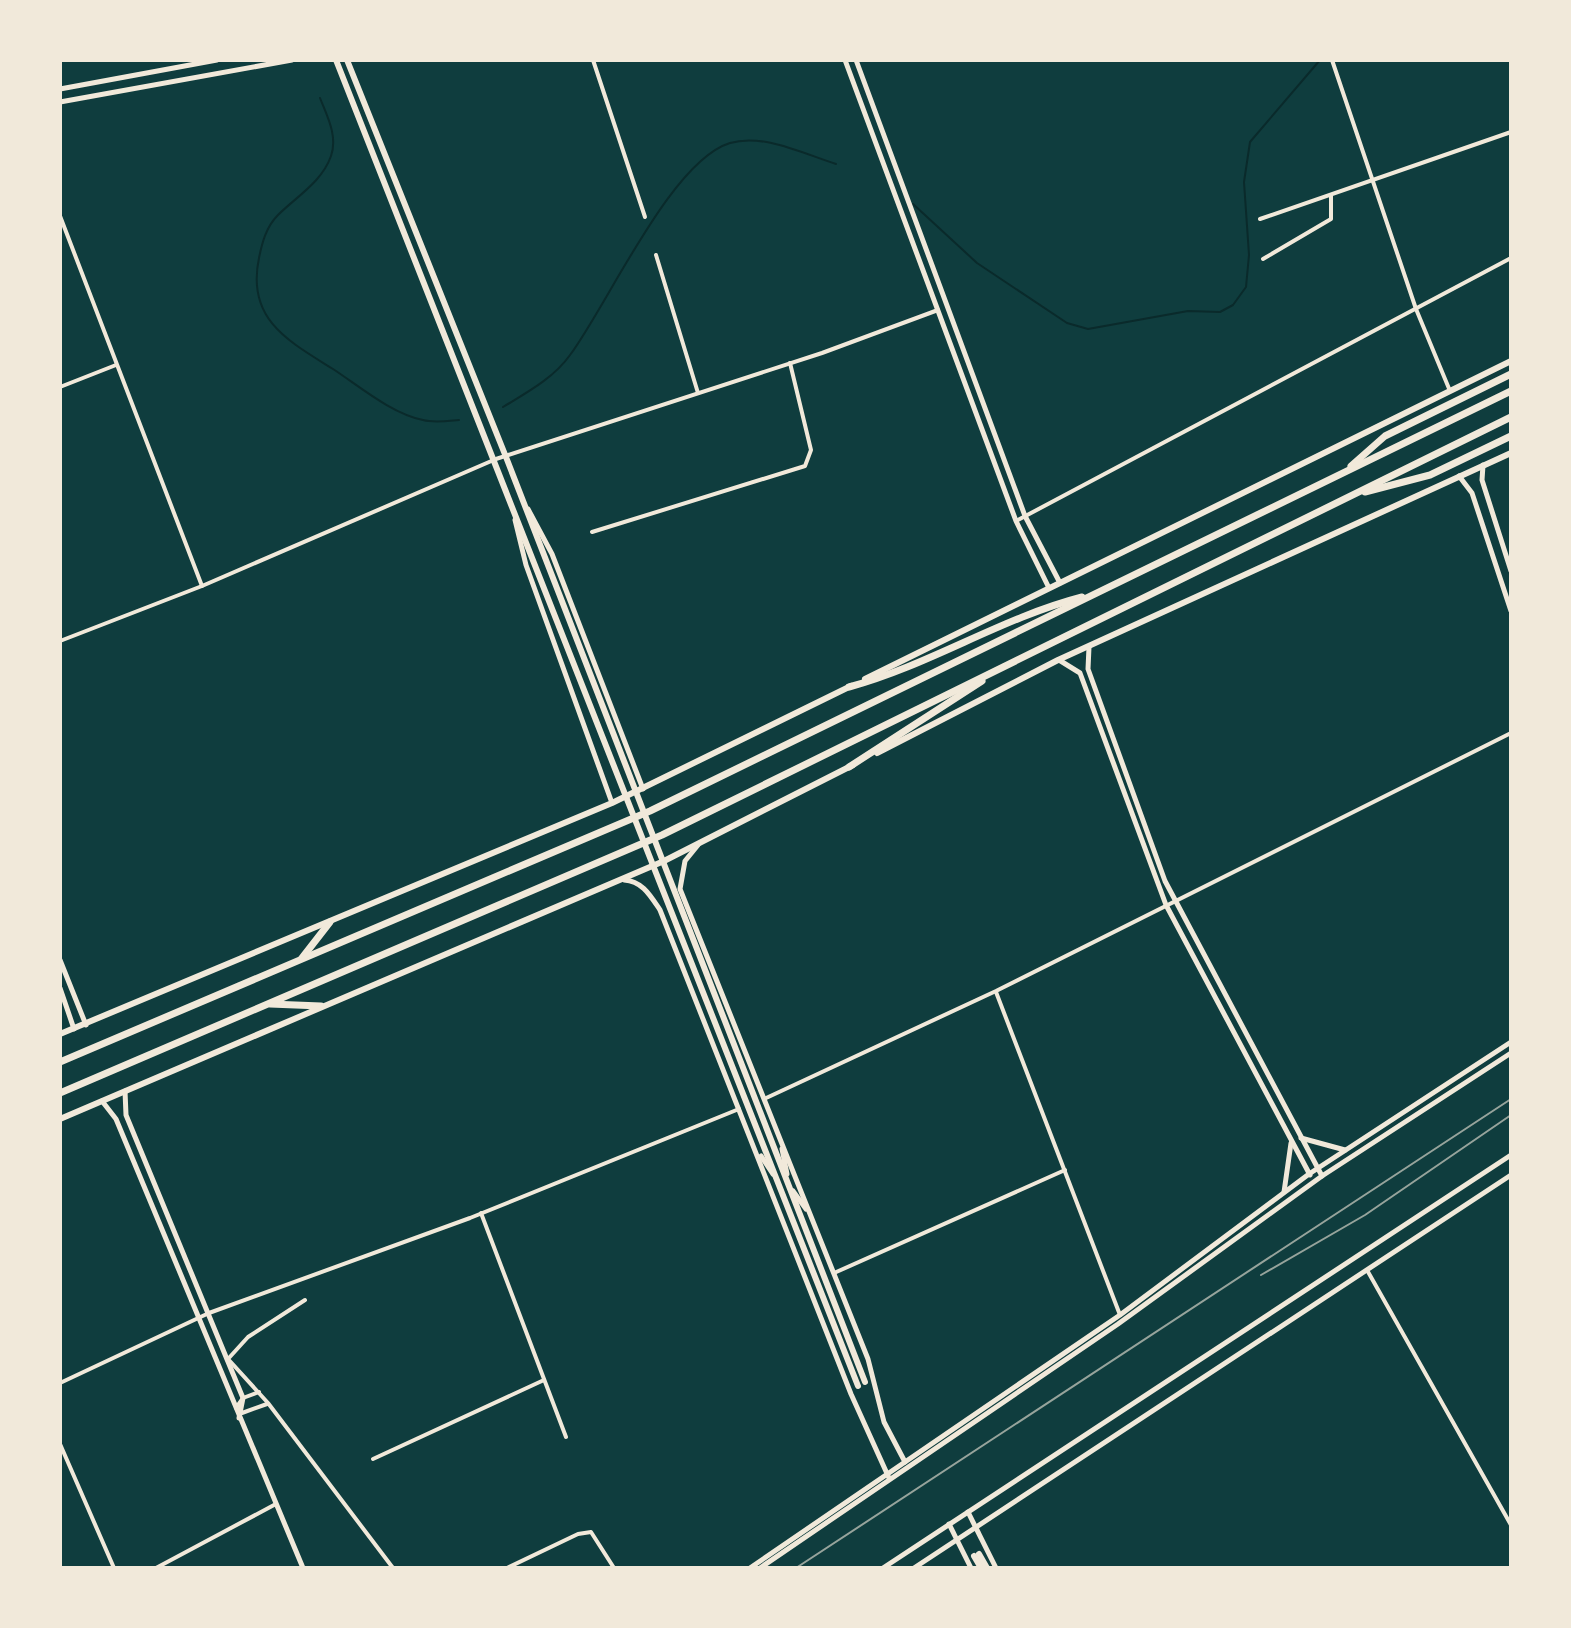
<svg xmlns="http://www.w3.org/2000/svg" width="1571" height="1628" font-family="Raleway,sans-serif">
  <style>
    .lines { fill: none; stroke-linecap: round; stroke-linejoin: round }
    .stream { stroke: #0a2a2b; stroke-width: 2 }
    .minor { stroke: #f1e9da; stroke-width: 4 }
    .tertiary { stroke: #f1e9da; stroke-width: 5 }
    .secondary { stroke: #f1e9da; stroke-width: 6 }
    .trunk { stroke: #f1e9da; stroke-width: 7 }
    .rail { stroke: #97a49c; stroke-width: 2 }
  </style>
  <rect width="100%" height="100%" fill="#0f3d3e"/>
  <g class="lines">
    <g class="stream">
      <path d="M 320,98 C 327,116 338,136 331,156 C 322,182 296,197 278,215 C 266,227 262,243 259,258 C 246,319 288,341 333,369 C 359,386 392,414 423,420 C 434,423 447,421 459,420"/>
      <path d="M 913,204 L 977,263 L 1067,323 L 1088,329 L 1188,311 L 1220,312 L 1233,305 L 1246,287 L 1249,255 L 1244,182 L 1250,142 L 1320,60"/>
      <path d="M 503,407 C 526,393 554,378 570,355 C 608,304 671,161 730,143 C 763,133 804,154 836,164"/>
    </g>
    <g class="minor">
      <path d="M 593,60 L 645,217"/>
      <path d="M 1332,60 L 1416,309 L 1450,391"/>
      <path d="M 60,216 L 202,586"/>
      <path d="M 1260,219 L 1511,132"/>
      <path d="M 656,255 L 698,393"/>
      <path d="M 1263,259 L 1331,219 L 1331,196"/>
      <path d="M 60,387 L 116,365"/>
      <path d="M 1016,521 L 1511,258"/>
      <path d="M 592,532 L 805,466 L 811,450 L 790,363"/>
      <path d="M 60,641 L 202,586 L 496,459 L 822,353 L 938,310"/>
      <path d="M 996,992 L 1120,1315"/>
      <path d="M 764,1099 L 996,991 L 1511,733"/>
      <path d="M 481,1213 L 566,1437"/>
      <path d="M 1367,1270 L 1511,1525"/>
      <path d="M 834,1273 L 1065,1170"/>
      <path d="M 305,1300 L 248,1337 L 228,1359 L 268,1403 L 393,1568"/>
      <path d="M 60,1383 L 209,1313 L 470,1218 L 739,1109"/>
      <path d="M 236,1408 L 243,1398 L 259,1392"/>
      <path d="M 242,1413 L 267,1404"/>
      <path d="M 60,1444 L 114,1568"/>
      <path d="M 373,1459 L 544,1380"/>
      <path d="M 156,1568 L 274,1505"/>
      <path d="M 507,1568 L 578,1534 L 591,1532 L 614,1568"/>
    </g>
    <g class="tertiary">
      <path d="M 845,60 L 1016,521 L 1049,588"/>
      <path d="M 856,60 L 1025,516 L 1060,583"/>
      <path d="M 60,89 L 217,60"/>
      <path d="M 60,102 L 292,60"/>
      <path d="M 1483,465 L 1482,480 L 1511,571"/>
      <path d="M 1459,476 L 1472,493 L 1511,611"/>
      <path d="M 528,509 L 552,554 L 643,789"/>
      <path d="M 515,520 L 526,565 L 612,803"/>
      <path d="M 1089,647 L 1088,669 L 1165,881 L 1322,1176"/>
      <path d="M 1059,660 L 1080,673 L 1166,905 L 1310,1175"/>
      <path d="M 698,845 L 685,861 L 680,889 L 868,1359 L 884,1422 L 905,1462"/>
      <path d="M 624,880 C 642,881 650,895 660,910 L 851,1394 L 889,1478"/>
      <path d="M 60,960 L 86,1025"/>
      <path d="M 60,988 L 74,1029"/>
      <path d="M 125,1091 L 126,1115 L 243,1398 L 239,1418"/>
      <path d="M 102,1101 L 116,1119 L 303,1568"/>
      <path d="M 1301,1138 L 1345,1150"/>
      <path d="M 782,1149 L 787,1174"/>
      <path d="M 761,1156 L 773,1174"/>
      <path d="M 793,1191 L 806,1209"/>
      <path d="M 1284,1192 L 1291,1143"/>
      <path d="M 968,1512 L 996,1568"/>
      <path d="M 949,1524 L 971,1568"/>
      <path d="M 750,1568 L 1120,1315 L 1309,1174 L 1511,1042"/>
      <path d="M 760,1568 L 1118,1324 L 1322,1176 L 1511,1053"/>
      <path d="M 883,1568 L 1511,1155"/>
      <path d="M 914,1568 L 1511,1175"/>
    </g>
    <g class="secondary">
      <path d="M 336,60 L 858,1386"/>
      <path d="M 347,60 L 506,457 L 865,1382"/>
      <path d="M 865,679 L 1511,361"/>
      <path d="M 877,753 L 1058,660 L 1511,453"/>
      <path d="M 60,1034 L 612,803 L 851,686"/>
      <path d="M 60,1119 L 664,861 L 853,765"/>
      <path d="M 979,1554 L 987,1568"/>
      <path d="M 974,1556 L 981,1568"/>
    </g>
    <g class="trunk">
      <path d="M 1351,466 L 1385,436 L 1511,374"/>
      <path d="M 1365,492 L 1430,475 L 1511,436"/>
      <path d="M 849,687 C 930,665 1001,618 1082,597"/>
      <path d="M 849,767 L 982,681"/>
      <path d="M 302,958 L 330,922"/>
      <path d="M 270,1004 L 321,1006"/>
      <path d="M 60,1062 L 650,811 L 1511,391"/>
      <path d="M 60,1093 L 662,835 L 1511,417"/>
    </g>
    <g class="rail">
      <path d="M 1261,1275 L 1365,1215 L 1511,1115"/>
      <path d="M 796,1568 L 1511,1099"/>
    </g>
  </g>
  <rect width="1571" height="1628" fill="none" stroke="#f1e9da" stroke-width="124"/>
</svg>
